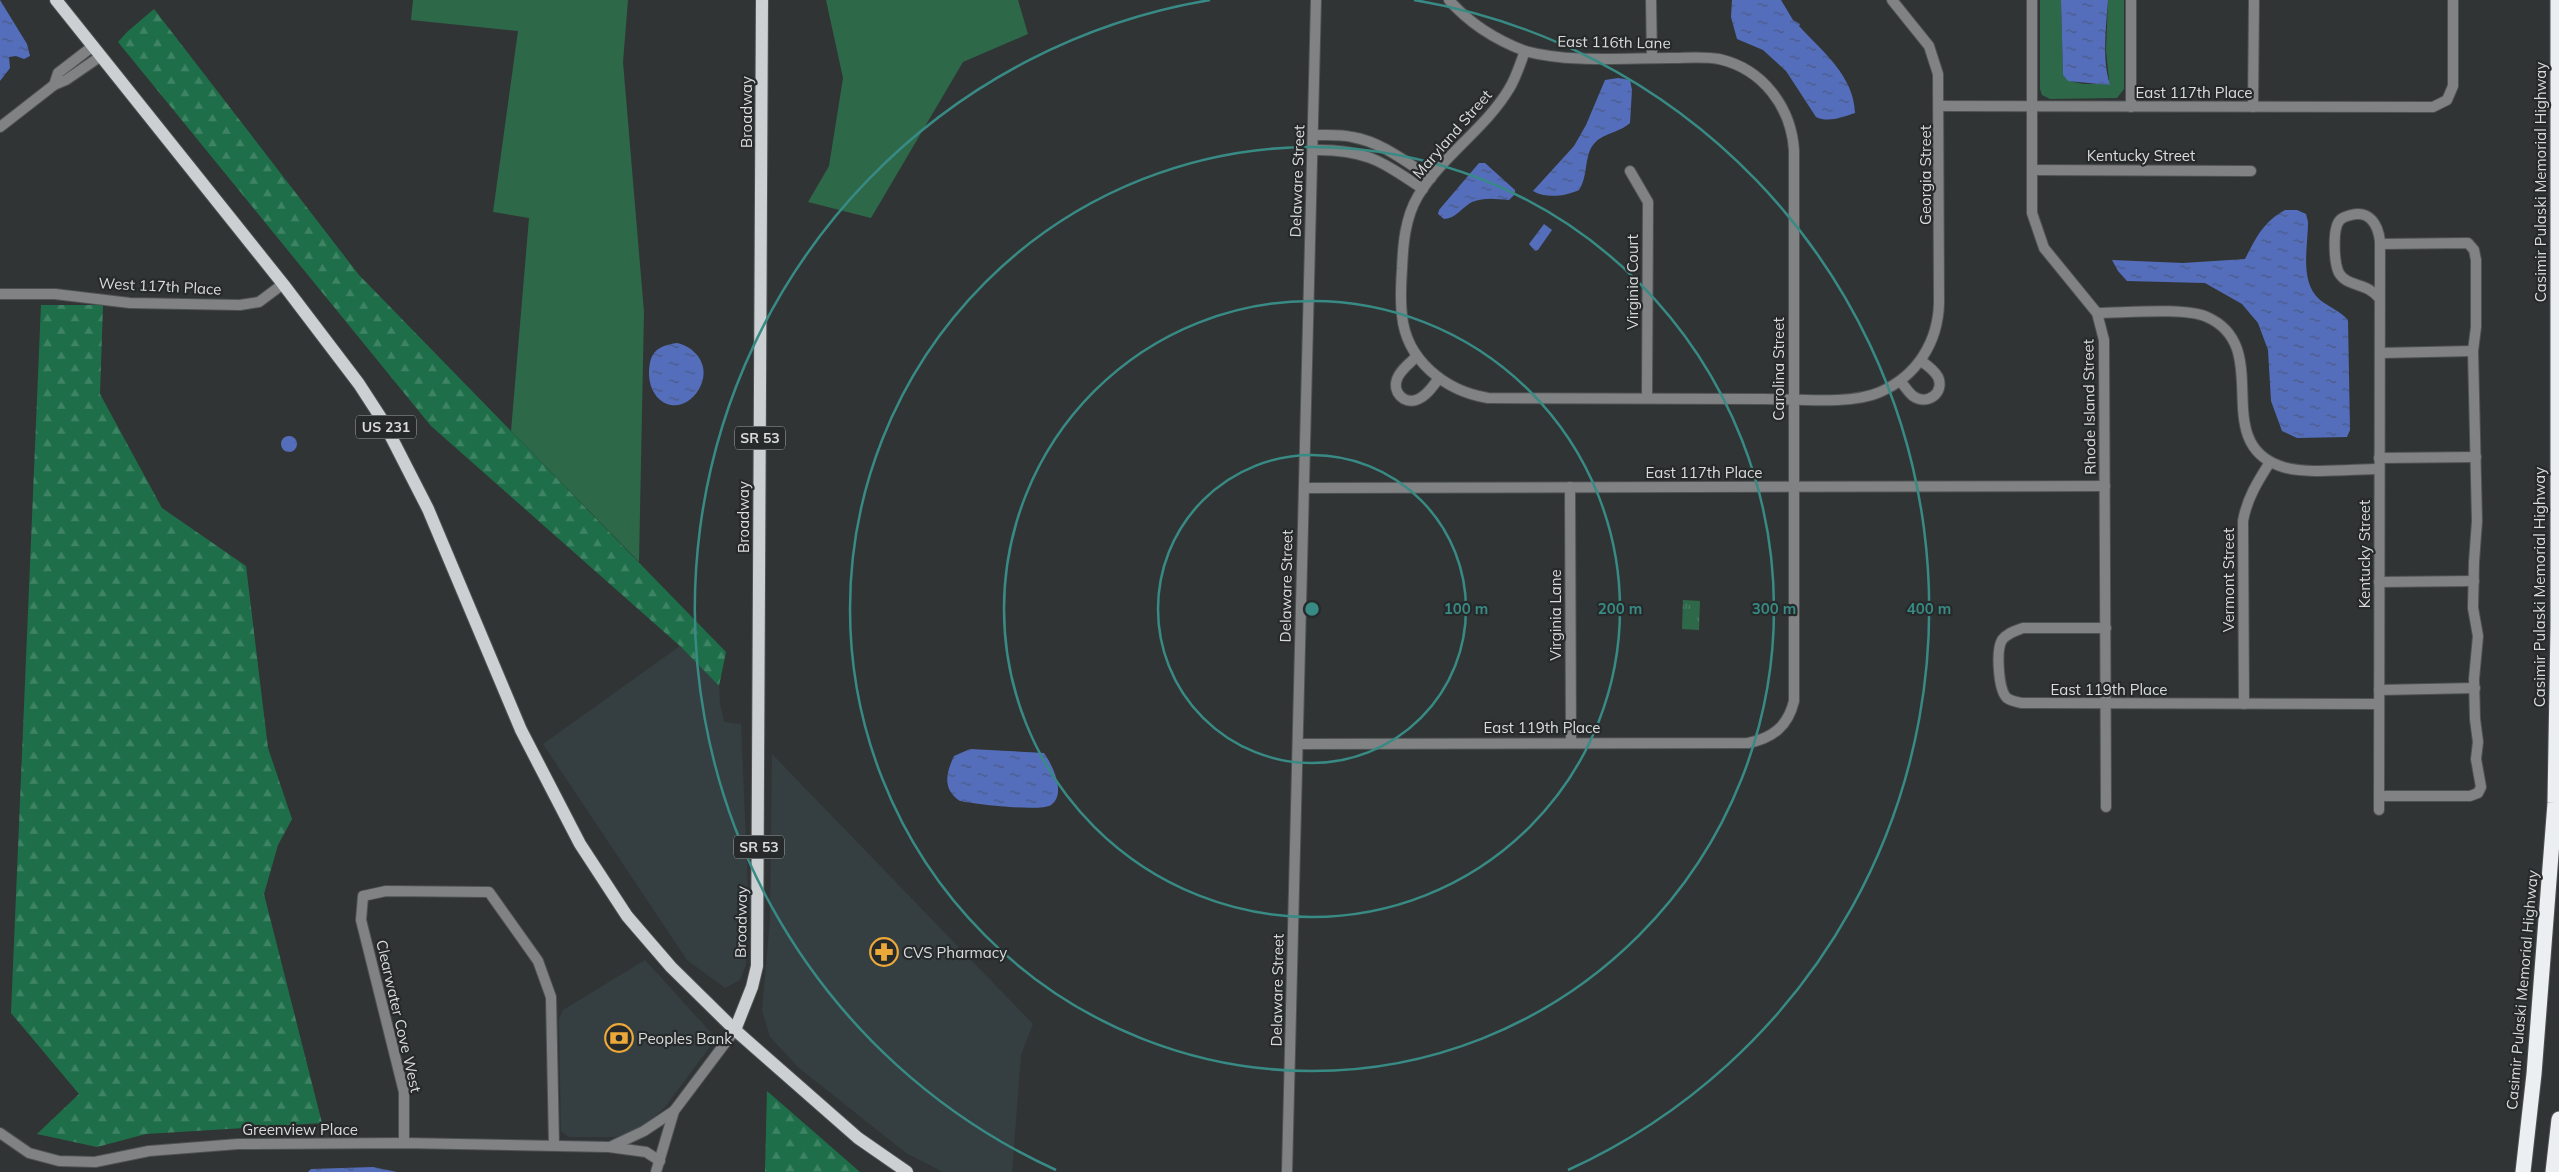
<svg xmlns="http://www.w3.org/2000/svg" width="2559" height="1172" font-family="Mulish,sans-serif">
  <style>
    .built { fill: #353f42 }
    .grass { fill: #2d6849 }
    .forest { fill: url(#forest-firs) }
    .park { fill: url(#park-tufts) }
    .water { fill: url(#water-ripples) }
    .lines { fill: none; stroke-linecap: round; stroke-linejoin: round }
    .street-casing { stroke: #4f5253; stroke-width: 12 }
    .primary-casing { stroke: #4f5253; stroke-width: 14 }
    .highway-casing { stroke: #4f5253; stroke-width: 17 }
    .street { stroke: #818283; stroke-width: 10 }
    .primary { stroke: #cdd0d2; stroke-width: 12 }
    .highway { stroke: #eceff1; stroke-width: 15 }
    .ring { fill: none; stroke: #388a84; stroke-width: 2.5 }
    .labels { text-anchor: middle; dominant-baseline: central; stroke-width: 4.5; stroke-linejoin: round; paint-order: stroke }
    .shield { fill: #272a2b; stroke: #a4a7a7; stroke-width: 1 }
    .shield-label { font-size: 14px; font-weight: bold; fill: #dadcdc }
    .street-label { font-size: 15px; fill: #dadcdc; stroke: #272a2b }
    .poi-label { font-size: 15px; fill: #dadcdc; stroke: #272a2b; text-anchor: start }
    .centre { fill: #388a84; stroke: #272a2b; stroke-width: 2.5 }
    .ring-label { font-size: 15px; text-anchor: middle; font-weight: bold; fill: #388a84; stroke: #272a2b; stroke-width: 4.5; stroke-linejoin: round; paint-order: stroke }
  </style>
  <defs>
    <pattern id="forest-firs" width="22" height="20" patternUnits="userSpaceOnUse" patternTransform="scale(1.25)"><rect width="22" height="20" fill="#1e6f49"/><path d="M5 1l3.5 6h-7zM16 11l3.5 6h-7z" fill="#3e8363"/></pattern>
    <pattern id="park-tufts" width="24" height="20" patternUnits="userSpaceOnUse" patternTransform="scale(1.25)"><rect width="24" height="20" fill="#2d6849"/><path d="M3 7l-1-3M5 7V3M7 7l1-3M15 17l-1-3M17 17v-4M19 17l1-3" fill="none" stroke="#4b7d63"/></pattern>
    <pattern id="water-ripples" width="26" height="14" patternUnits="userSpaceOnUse" patternTransform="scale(1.25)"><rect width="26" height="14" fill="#546ebb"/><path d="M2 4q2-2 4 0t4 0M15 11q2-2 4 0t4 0" fill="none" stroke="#4b5a85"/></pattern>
  </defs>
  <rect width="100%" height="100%" fill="#313435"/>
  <g class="built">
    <path d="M 680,646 L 719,686 L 720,704 L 724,722 L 741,724 L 748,890 L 746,965 L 740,980 L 725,988 L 687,960 L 543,744 Z"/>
    <path d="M 772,754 L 1033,1024 L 1021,1055 L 1012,1172 L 943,1172 L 906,1153 L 799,1068 L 770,1037 L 762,1011 L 770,919 Z"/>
    <path d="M 645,960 L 713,1035 L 712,1044 L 665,1107 L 648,1123 L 633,1132 L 616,1137 L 569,1137 L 561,1131 L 559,1019 L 563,1010 Z"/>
  </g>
  <g class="grass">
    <path d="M 413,0 L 628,0 L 623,62 L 644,312 L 639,562 L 511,431 L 529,218 L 493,212 L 518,31 L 411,20 Z"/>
    <path d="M 826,0 L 1018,0 L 1028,34 L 963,62 L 871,218 L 808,202 L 829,166 L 843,78 Z"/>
    <path d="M 2040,0 L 2061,0 L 2063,75 C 2073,86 2095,86 2109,80 L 2106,50 L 2108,0 L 2124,0 L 2124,89 L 2117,98 L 2050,99 L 2042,95 L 2040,89 Z"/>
  </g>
  <g class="forest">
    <path d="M 154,9 L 359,275 L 726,652 L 719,686 L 680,646 L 431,426 L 118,42 L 127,32 Z"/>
    <path d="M 41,305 L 103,305 L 100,394 L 162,508 L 246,566 L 268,748 L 292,819 L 278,845 L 264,894 L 322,1123 L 146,1134 L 97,1147 L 37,1134 L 79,1094 L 11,1013 Z"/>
    <path d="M 767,1091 L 860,1172 L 765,1172 Z"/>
  </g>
  <path class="park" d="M 1683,600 L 1700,601 L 1699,630 L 1682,629 Z"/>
  <g class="water">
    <path d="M 0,0 L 27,44 L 30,56 L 24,59 L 16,56 L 9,57 L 10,68 L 0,81 Z"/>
    <path d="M 1732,0 L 1781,0 L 1793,20 L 1800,24 L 1799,26 C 1822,51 1854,76 1855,113 C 1843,117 1828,123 1816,117 L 1786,71 L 1763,50 L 1737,39 L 1731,17 Z"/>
    <path d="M 2061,0 L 2108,0 C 2106,28 2102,59 2110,85 L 2068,81 L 2063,75 Z"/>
    <path d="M 1618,78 L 1630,80 L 1632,90 L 1630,123 C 1619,133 1602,133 1593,145 C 1584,157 1588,177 1579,190 C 1566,196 1546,199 1533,191 L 1574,146 L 1586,125 L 1605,80 Z"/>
    <path d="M 1479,163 L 1485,163 L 1515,190 L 1515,194 L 1509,200 C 1496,199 1485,197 1472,202 C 1462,207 1457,218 1444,219 L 1438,214 L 1439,210 Z"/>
    <path d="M 2285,210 L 2297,210 L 2306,214 L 2308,222 C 2308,247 2299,282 2320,300 C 2329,307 2340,311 2348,320 L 2350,430 L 2347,437 L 2297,438 L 2282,431 L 2271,401 L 2268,350 L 2258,323 L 2242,304 L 2205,283 L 2127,281 L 2118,271 L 2112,260 L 2183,263 L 2245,259 C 2256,238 2263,222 2285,210 Z"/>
    <path d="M 1544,224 L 1552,230 L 1538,250 L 1535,251 L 1529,244 Z"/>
    <path d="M 677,343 C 698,348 711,368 699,389 C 682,418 648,406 649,371 C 650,351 658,346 677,343 Z"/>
    <circle cx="289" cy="444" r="8"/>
    <path d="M 970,749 L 1044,753 C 1052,764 1067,794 1051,805 C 1041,812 974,804 960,801 C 942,789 946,773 954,756 Z"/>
    <path d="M 373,1167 L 397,1172 L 308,1172 L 311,1169 Z"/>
  </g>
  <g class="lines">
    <defs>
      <g id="street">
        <path d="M 1449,0 C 1470,24 1496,40 1525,51 C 1520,64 1516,78 1509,89 C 1485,129 1442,156 1418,196 C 1405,218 1403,244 1402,269 C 1401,284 1400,300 1402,315 C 1406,360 1445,391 1488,398 C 1580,399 1672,399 1764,399 C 1796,399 1851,405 1880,392 C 1917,376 1938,342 1939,303 L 1938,74 L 1929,46 L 1892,0"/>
        <path d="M 1651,0 L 1652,58"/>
        <path d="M 2032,0 L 2032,213 L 2044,248 L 2097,313 L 2104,340 L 2106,807"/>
        <path d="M 54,85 L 58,73 L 93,46"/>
        <path d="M 1940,106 L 2433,107 L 2447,100 L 2453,86 L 2453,0"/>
        <path d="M 2131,107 L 2131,0"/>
        <path d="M 2253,107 L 2254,0"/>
        <path d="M 0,127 L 54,85 L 66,80 L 101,56"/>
        <path d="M 1313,135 C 1326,135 1340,134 1352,137 C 1382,142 1406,162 1431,178"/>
        <path d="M 1313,150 C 1365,149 1381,161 1423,189"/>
        <path d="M 2032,170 L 2251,171"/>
        <path d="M 1630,171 L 1648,202 L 1647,398"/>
        <path d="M 0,294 L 55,294 L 130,303 L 240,305 L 259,302 L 283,284"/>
        <path d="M 2097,313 C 2124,313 2185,307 2207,317 C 2275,347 2209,441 2280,466 C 2304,475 2353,469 2379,469"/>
        <path d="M 2380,353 L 2473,351"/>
        <path d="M 1417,356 C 1410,363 1400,370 1397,379 C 1392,392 1404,404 1416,400 C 1426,397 1433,386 1439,378"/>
        <path d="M 1900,381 C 1904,385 1908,392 1913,396 C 1927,406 1945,393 1938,377 C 1934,370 1927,365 1921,361"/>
        <path d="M 2379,458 L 2476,457"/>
        <path d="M 1570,487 L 1571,742"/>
        <path d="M 1304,488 L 2105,486"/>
        <path d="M 2379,582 L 2474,581"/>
        <path d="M 2106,628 L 2023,628 C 2015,631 2007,633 2002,640 C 1996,650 1998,690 2007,698 C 2011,701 2017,702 2022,703 L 2379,704"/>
        <path d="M 2379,690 L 2475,688"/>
        <path d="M 2244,704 L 2243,521 C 2247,498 2258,481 2270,462"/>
        <path d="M 1298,744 L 1748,743 C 1773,738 1788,726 1794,701 L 1794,150 C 1791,107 1763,69 1719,59 C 1703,56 1686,58 1670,58 C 1622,58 1571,63 1525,51"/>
        <path d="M 2379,796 L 2470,796 L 2478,793 L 2481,787 L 2476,759 L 2478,742 L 2475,719 L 2474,679 L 2478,636 L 2473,608 L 2474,562 L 2477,521 L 2473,351 L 2476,327 L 2476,260 L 2474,250 L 2468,243 L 2380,244"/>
        <path d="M 2379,810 L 2380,241 C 2378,225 2370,210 2351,215 C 2348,216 2343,217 2340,220 C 2332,228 2334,263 2339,273 C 2348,288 2366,281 2380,299"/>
        <path d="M 0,1133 L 29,1153 L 59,1161 L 95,1162 L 149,1151 L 238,1144 L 404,1143 L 609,1147 L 646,1152 L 660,1161"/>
        <path d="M 404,1143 L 404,1092 L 361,920 L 363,896 L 386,891 L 489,892 L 538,961 L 551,997 L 554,1145"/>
        <path d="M 610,1147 L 644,1131 L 674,1111"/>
        <path d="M 656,1172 L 674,1111 L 735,1030"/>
        <path d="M 1287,1172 L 1316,0"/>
      </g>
      <g id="primary">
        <path d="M 56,0 L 283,284 L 359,384 L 383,421 L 428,509 L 521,730 L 580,844 L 627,916 L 671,967 L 735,1030 L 858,1138 L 907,1172"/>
        <path d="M 735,1030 L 752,987 L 757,966 L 762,0"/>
      </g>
      <g id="highway">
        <path d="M 2523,1172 L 2534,1074 L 2555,803 L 2558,626 L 2558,0"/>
        <path d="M 2553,1172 L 2559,1119"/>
      </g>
    </defs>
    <use href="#street" class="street-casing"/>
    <use href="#primary" class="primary-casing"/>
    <use href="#highway" class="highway-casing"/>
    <use href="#street" class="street"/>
    <use href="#primary" class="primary"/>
    <use href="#highway" class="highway"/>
  </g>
  <g class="ring">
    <circle cx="1312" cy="609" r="154"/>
    <circle cx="1312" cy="609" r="308"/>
    <circle cx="1312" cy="609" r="462"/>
    <path d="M1056 1170A617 617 0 0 1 1210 0M1414 0A617 617 0 0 1 1568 1170"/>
  </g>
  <defs>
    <symbol id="pharmacy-ring" viewBox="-11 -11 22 22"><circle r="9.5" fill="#272a2b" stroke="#eca93a" stroke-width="1.5"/><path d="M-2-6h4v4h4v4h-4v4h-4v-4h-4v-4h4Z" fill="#eca93a"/></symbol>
    <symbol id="bank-ring" viewBox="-11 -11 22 22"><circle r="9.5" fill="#272a2b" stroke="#eca93a" stroke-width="1.5"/><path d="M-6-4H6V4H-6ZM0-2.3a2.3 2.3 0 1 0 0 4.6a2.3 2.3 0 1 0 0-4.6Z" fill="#eca93a"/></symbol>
  </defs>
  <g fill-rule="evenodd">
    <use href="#pharmacy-ring" x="868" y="936" width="32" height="32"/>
    <use href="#bank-ring" x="603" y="1022" width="32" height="32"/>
  </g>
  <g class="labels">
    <g class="shield">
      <rect x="356" y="415.5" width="60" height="23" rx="4"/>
      <rect x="735" y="426.5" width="50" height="23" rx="4"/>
      <rect x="734" y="835.5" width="50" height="23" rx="4"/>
    </g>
    <g class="shield-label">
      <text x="386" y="427">US 231</text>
      <text x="760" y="438">SR 53</text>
      <text x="759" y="847">SR 53</text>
    </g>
    <g class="street-label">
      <text transform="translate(1614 42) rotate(1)">East 116th Lane</text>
      <text x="2194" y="92">East 117th Place</text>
      <text transform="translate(746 112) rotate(-90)">Broadway</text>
      <text transform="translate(1452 134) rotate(-49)">Maryland Street</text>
      <text x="2141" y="155">Kentucky Street</text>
      <text transform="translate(1925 175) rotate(-90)">Georgia Street</text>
      <text transform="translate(1297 181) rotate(-88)">Delaware Street</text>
      <text transform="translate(2540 182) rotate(-90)">Casimir Pulaski Memorial Highway</text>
      <text transform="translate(1632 282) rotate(-90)">Virginia Court</text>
      <text transform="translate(160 286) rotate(3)">West 117th Place</text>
      <text transform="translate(1778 369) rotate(-90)">Carolina Street</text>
      <text transform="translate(2089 407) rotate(-91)">Rhode Island Street</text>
      <text x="1704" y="472">East 117th Place</text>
      <text transform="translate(743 517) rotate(-90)">Broadway</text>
      <text transform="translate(2364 554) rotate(-90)">Kentucky Street</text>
      <text transform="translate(2228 580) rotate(-90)">Vermont Street</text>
      <text transform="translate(1286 586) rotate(-89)">Delaware Street</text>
      <text transform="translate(2539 587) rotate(-90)">Casimir Pulaski Memorial Highway</text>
      <text transform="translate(1555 615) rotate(-90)">Virginia Lane</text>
      <text x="2109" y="689">East 119th Place</text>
      <text x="1542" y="727">East 119th Place</text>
      <text transform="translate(741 922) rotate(-89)">Broadway</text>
      <text transform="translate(1277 990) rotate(-89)">Delaware Street</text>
      <text transform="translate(2522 990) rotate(-85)">Casimir Pulaski Memorial Highway</text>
      <text transform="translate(399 1016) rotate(77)">Clearwater Cove West</text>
      <text x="300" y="1129">Greenview Place</text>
    </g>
    <g class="poi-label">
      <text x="903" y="952">CVS Pharmacy</text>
      <text x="638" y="1038">Peoples Bank</text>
    </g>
  </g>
  <circle cx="1312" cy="609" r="8" class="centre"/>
  <g class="ring-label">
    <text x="1466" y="614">100 m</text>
    <text x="1620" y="614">200 m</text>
    <text x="1774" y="614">300 m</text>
    <text x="1929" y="614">400 m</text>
  </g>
</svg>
